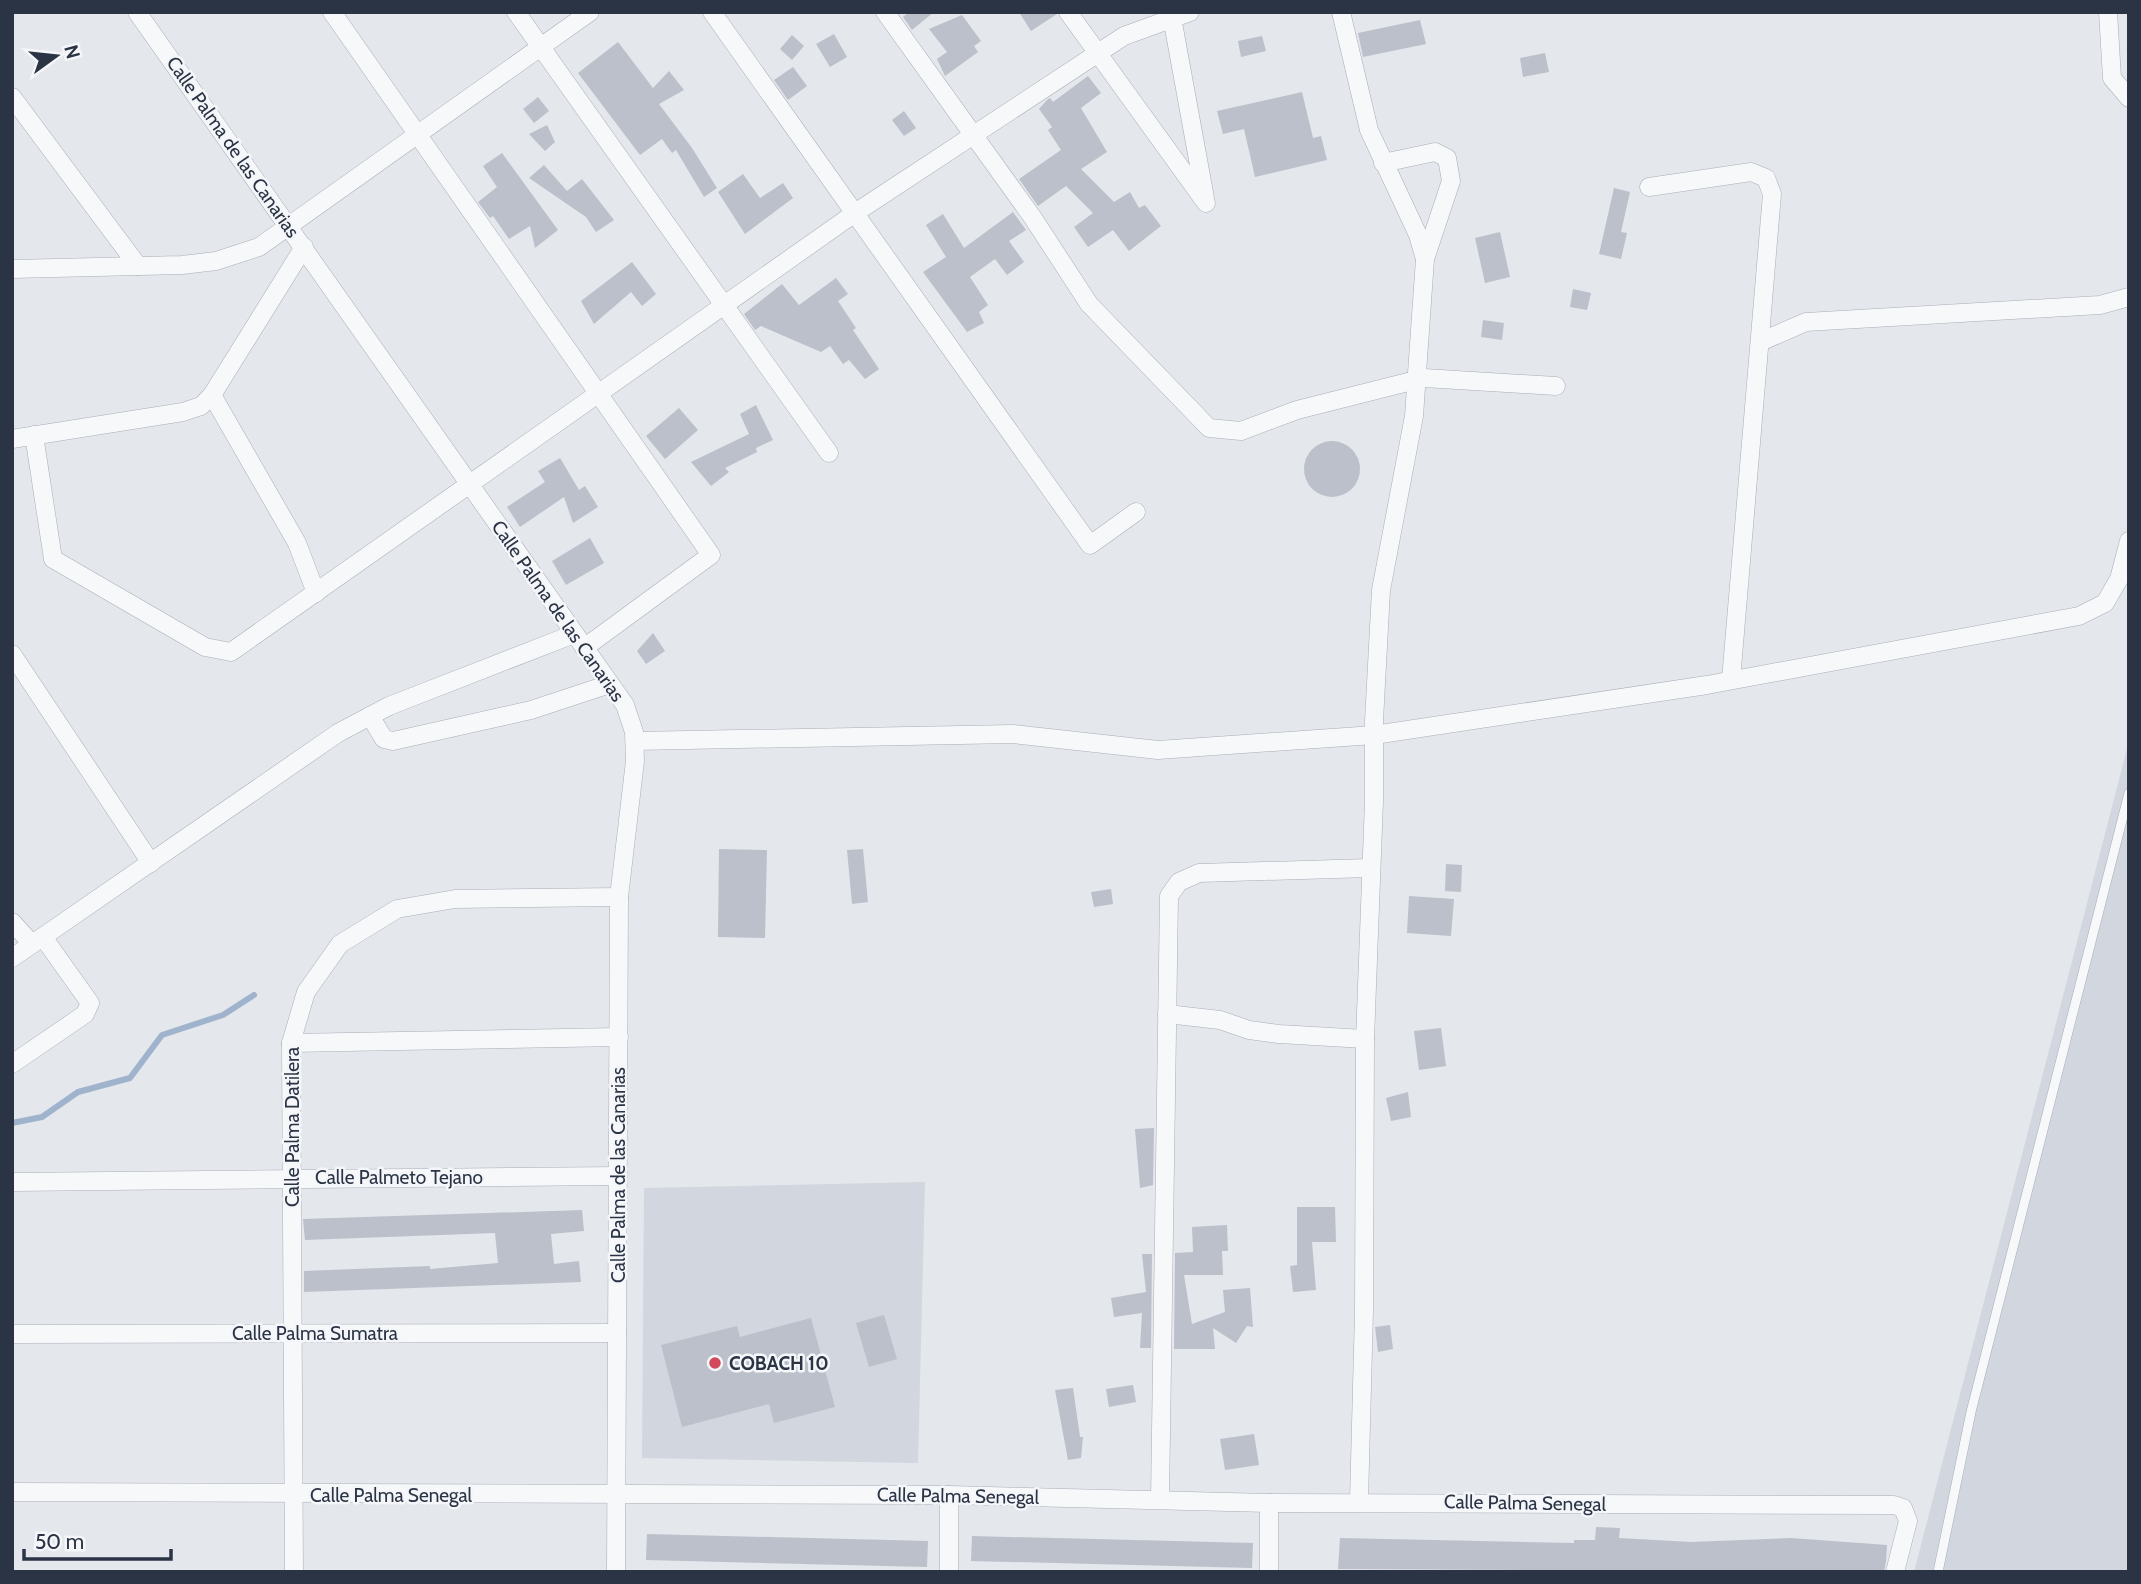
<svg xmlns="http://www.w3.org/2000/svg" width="2141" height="1584" font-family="Cabin,sans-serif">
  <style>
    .built { fill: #d2d6de }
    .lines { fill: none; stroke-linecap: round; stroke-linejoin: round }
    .stream { stroke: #9fb4cc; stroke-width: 6 }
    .building { fill: #bbc0ca }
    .service-casing { stroke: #a9aeb7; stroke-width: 10 }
    .minor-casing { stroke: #a9aeb7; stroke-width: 19 }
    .service { stroke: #f7f8fa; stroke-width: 9 }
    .minor { stroke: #f7f8fa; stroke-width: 18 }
    .poi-dot { fill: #d1495b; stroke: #f4f6f9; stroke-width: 2.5 }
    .labels { text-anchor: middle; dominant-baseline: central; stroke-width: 5; stroke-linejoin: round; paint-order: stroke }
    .street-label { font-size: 19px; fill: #2b3445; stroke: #f4f6f9 }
    .poi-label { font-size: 19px; font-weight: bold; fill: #2b3445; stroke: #f4f6f9; text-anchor: start }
  </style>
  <rect width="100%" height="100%" fill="#e4e7ec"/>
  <g class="built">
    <path d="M 2129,741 L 2129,1572 L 1914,1572 L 1921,1545 Z"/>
    <path d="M 925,1182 L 918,1463 L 642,1458 L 644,1188 Z"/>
  </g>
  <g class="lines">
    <path class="stream" d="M 12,1123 L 42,1117 L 78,1092 L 130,1078 L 162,1035 L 223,1015 L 254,995"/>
  </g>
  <g class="building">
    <path d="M 909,12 L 934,12 L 912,30 L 903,17 Z"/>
    <path d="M 1019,12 L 1057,12 L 1057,14 L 1031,31 Z"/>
    <path d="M 962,15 L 981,41 L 974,46 L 978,52 L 945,76 L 937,59 L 947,52 L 929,29 Z"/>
    <path d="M 1420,20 L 1426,44 L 1363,57 L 1358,33 Z"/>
    <path d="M 834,34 L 847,57 L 830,67 L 816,44 Z"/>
    <path d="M 792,35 L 804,46 L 792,60 L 780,49 Z"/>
    <path d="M 1262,36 L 1266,51 L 1241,57 L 1238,41 Z"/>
    <path d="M 618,42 L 653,88 L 669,71 L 684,90 L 659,104 L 692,148 L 717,188 L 704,197 L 676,150 L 672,153 L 662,139 L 640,155 L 578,73 Z"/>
    <path d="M 1545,53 L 1549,72 L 1523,77 L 1520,58 Z"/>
    <path d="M 793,67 L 807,86 L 788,100 L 774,80 Z"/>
    <path d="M 1088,76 L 1101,93 L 1081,108 L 1107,152 L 1081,169 L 1114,202 L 1130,192 L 1139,208 L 1145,205 L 1161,226 L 1129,251 L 1113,230 L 1088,247 L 1074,227 L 1093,213 L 1066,186 L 1038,206 L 1019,179 L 1061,150 L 1048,130 L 1052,127 L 1039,109 L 1047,100 L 1050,98 L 1053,102 Z"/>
    <path d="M 1302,92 L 1313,138 L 1321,136 L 1327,160 L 1255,177 L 1244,129 L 1223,134 L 1217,111 Z"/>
    <path d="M 538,97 L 549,111 L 534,123 L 523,109 Z"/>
    <path d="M 904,111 L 916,128 L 904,136 L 892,120 Z"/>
    <path d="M 547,125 L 555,142 L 545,151 L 529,134 Z"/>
    <path d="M 502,153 L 558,230 L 535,248 L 530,226 L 509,239 L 493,216 L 490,218 L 478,202 L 497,187 L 483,166 Z"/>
    <path d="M 544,165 L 567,191 L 582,179 L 614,220 L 596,232 L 586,217 L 529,178 Z"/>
    <path d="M 743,174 L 760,198 L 783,183 L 793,198 L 745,234 L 718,192 Z"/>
    <path d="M 1614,188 L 1630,192 L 1621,232 L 1627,233 L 1621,259 L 1599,254 Z"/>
    <path d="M 1013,212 L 1026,230 L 1009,241 L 1024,262 L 1007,275 L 995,259 L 970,277 L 988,305 L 979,312 L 984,323 L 967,332 L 923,272 L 946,257 L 926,225 L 943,214 L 964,248 Z"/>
    <path d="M 1500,232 L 1510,277 L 1485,283 L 1475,238 Z"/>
    <path d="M 632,262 L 656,294 L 642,306 L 631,292 L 594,324 L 581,301 Z"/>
    <path d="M 836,278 L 848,294 L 838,301 L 856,328 L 853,330 L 879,369 L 865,379 L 849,360 L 843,364 L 830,346 L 821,352 L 761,326 L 755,330 L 744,314 L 782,284 L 799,305 Z"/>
    <path d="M 1573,289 L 1591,293 L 1587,310 L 1570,307 Z"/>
    <path d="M 1483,320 L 1504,323 L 1502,340 L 1481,337 Z"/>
    <path d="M 756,405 L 773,440 L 756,448 L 757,452 L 725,468 L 729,472 L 711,486 L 691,462 L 749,434 L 740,414 Z"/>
    <path d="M 679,408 L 698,430 L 665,459 L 646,436 Z"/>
    <circle cx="1332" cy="469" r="28"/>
    <path d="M 560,458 L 579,490 L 585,486 L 598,507 L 573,523 L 564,497 L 520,527 L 507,507 L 545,482 L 538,471 Z"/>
    <path d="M 590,538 L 604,563 L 566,585 L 552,561 Z"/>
    <path d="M 653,633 L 665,651 L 646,664 L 637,651 Z"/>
    <path d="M 719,849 L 767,850 L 765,938 L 718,937 Z"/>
    <path d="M 863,849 L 868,902 L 852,904 L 847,850 Z"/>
    <path d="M 1446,864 L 1462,865 L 1461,892 L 1445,891 Z"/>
    <path d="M 1111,889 L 1113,904 L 1094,907 L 1091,892 Z"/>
    <path d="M 1409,896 L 1454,899 L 1451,936 L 1407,933 Z"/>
    <path d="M 1441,1028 L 1446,1066 L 1419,1070 L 1414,1031 Z"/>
    <path d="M 1408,1092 L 1411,1117 L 1391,1121 L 1386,1098 Z"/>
    <path d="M 1154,1128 L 1153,1185 L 1140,1188 L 1135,1129 Z"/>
    <path d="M 1297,1207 L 1335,1207 L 1336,1242 L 1312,1242 L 1316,1290 L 1293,1292 L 1290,1266 L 1297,1265 Z"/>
    <path d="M 582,1210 L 584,1231 L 551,1234 L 554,1264 L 579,1261 L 581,1282 L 304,1292 L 304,1271 L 430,1266 L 430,1269 L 498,1263 L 495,1233 L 305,1240 L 303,1219 Z"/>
    <path d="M 1227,1225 L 1228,1251 L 1222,1251 L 1223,1275 L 1184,1275 L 1192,1324 L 1225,1312 L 1223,1290 L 1250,1288 L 1253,1327 L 1247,1326 L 1236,1343 L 1213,1328 L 1215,1349 L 1174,1349 L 1175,1253 L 1193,1252 L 1192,1227 Z"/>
    <path d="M 1142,1254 L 1152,1254 L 1151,1348 L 1140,1348 L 1142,1313 L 1114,1317 L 1111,1298 L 1146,1292 Z"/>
    <path d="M 884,1315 L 897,1359 L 869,1367 L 856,1323 Z"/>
    <path d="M 811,1318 L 835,1407 L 774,1423 L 769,1404 L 682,1427 L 661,1345 L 737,1326 L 740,1337 Z"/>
    <path d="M 1390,1325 L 1393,1349 L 1378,1352 L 1375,1327 Z"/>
    <path d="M 1133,1385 L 1136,1402 L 1109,1407 L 1106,1389 Z"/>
    <path d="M 1073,1388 L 1080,1437 L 1083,1437 L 1081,1458 L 1068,1460 L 1055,1390 Z"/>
    <path d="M 1254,1434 L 1259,1465 L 1225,1470 L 1220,1439 Z"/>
    <path d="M 1596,1527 L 1620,1528 L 1619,1538 L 1691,1542 L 1791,1538 L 1887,1545 L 1886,1561 L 1884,1572 L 1338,1569 L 1340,1538 L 1574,1543 L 1574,1540 L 1595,1540 Z"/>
    <path d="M 647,1534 L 928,1541 L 927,1567 L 646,1560 Z"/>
    <path d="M 972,1536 L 1253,1543 L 1252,1568 L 971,1561 Z"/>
  </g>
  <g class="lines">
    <defs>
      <path id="service" d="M 1938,1572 L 1971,1412 L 2129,793"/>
      <g id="minor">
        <path d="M 137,12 L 625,705 L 634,732 L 635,761 L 619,897 L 616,1572"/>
        <path d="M 332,12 L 711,555 L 584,648"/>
        <path d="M 516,12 L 829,453"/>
        <path d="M 712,12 L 1090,545 L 1136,512"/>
        <path d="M 885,12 L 1033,218 L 1089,304 L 1209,428 L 1241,431 L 1297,410 L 1424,378 L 1556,386"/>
        <path d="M 1068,12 L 1206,203"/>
        <path d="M 1171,12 L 1205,198"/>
        <path d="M 1341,12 L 1369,130 L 1418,235 L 1425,259 L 1414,416 L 1381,590 L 1374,721 L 1374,801 L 1365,1039 L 1364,1311 L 1359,1501"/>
        <path d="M 2108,12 L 2112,78 L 2129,98"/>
        <path d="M 12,97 L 138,266"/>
        <path d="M 1383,163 L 1435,152 L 1447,158 L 1451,181 L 1425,259"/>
        <path d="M 1649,187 L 1751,172 L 1766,178 L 1772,194 L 1731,680"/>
        <path d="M 12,269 L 182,265 L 216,261 L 259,247 L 590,12"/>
        <path d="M 1760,342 L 1806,322 L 2100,305 L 2129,297"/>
        <path d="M 212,395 L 297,543 L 316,593"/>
        <path d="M 34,435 L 53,559 L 205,647 L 231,652 L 855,213 L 1124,36 L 1190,12"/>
        <path d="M 12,439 L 183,412 L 201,406 L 212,395 L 304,247"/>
        <path d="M 12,654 L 151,863"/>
        <path d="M 370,716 L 384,739 L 393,741 L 531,710 L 610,684"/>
        <path d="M 635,741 L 1013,734 L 1158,750 L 1374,735 L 1707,685 L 2079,616 L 2105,603 L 2119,579 L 2129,541"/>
        <path d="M 12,922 L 32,944"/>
        <path d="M 12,958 L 338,733 L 389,706 L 574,634"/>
        <path d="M 1167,1014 L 1220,1020 L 1249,1030 L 1279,1034 L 1365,1039"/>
        <path d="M 291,1043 L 619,1037"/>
        <path d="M 12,1064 L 85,1014 L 90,1003 L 43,937"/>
        <path d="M 12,1182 L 618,1176"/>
        <path d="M 12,1334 L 617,1333"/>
        <path d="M 12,1492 L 949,1495 L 1269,1503 L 1894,1505 L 1903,1508 L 1908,1521 L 1895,1572"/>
        <path d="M 1160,1499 L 1169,896 L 1179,882 L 1199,873 L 1369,868"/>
        <path d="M 294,1572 L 291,1043 L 306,992 L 340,944 L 397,909 L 455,899 L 619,897"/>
        <path d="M 949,1572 L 949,1495"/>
        <path d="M 1269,1572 L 1269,1503"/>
      </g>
    </defs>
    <use href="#service" class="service-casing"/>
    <use href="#minor" class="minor-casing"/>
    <use href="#service" class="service"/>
    <use href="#minor" class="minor"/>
  </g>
  <circle class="poi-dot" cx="715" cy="1363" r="7"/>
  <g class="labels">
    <g class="street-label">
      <text transform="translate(233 147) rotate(55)">Calle Palma de las Canarias</text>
      <text transform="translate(558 611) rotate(55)">Calle Palma de las Canarias</text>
      <text transform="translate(292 1127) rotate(-90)">Calle Palma Datilera</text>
      <text transform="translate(618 1175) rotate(-90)">Calle Palma de las Canarias</text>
      <text x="399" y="1177">Calle Palmeto Tejano</text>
      <text x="315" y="1333">Calle Palma Sumatra</text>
      <text x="391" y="1495">Calle Palma Senegal</text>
      <text transform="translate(958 1496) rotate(1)">Calle Palma Senegal</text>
      <text transform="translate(1525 1503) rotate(1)">Calle Palma Senegal</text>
    </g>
    <g class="poi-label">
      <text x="729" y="1363">COBACH 10</text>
    </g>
  </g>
  <rect width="2141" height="1584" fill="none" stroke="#2b3445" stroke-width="28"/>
  <g transform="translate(56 56) rotate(75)" stroke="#f4f6f9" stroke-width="5" paint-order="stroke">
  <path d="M0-5L12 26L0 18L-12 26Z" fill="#2b3445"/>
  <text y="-10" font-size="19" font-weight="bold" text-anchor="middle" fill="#2b3445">N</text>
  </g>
  <path d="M24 1549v10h147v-10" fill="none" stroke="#2b3445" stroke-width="3.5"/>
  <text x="35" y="1549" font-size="21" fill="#2b3445" stroke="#f4f6f9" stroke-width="5" paint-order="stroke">50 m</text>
</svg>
